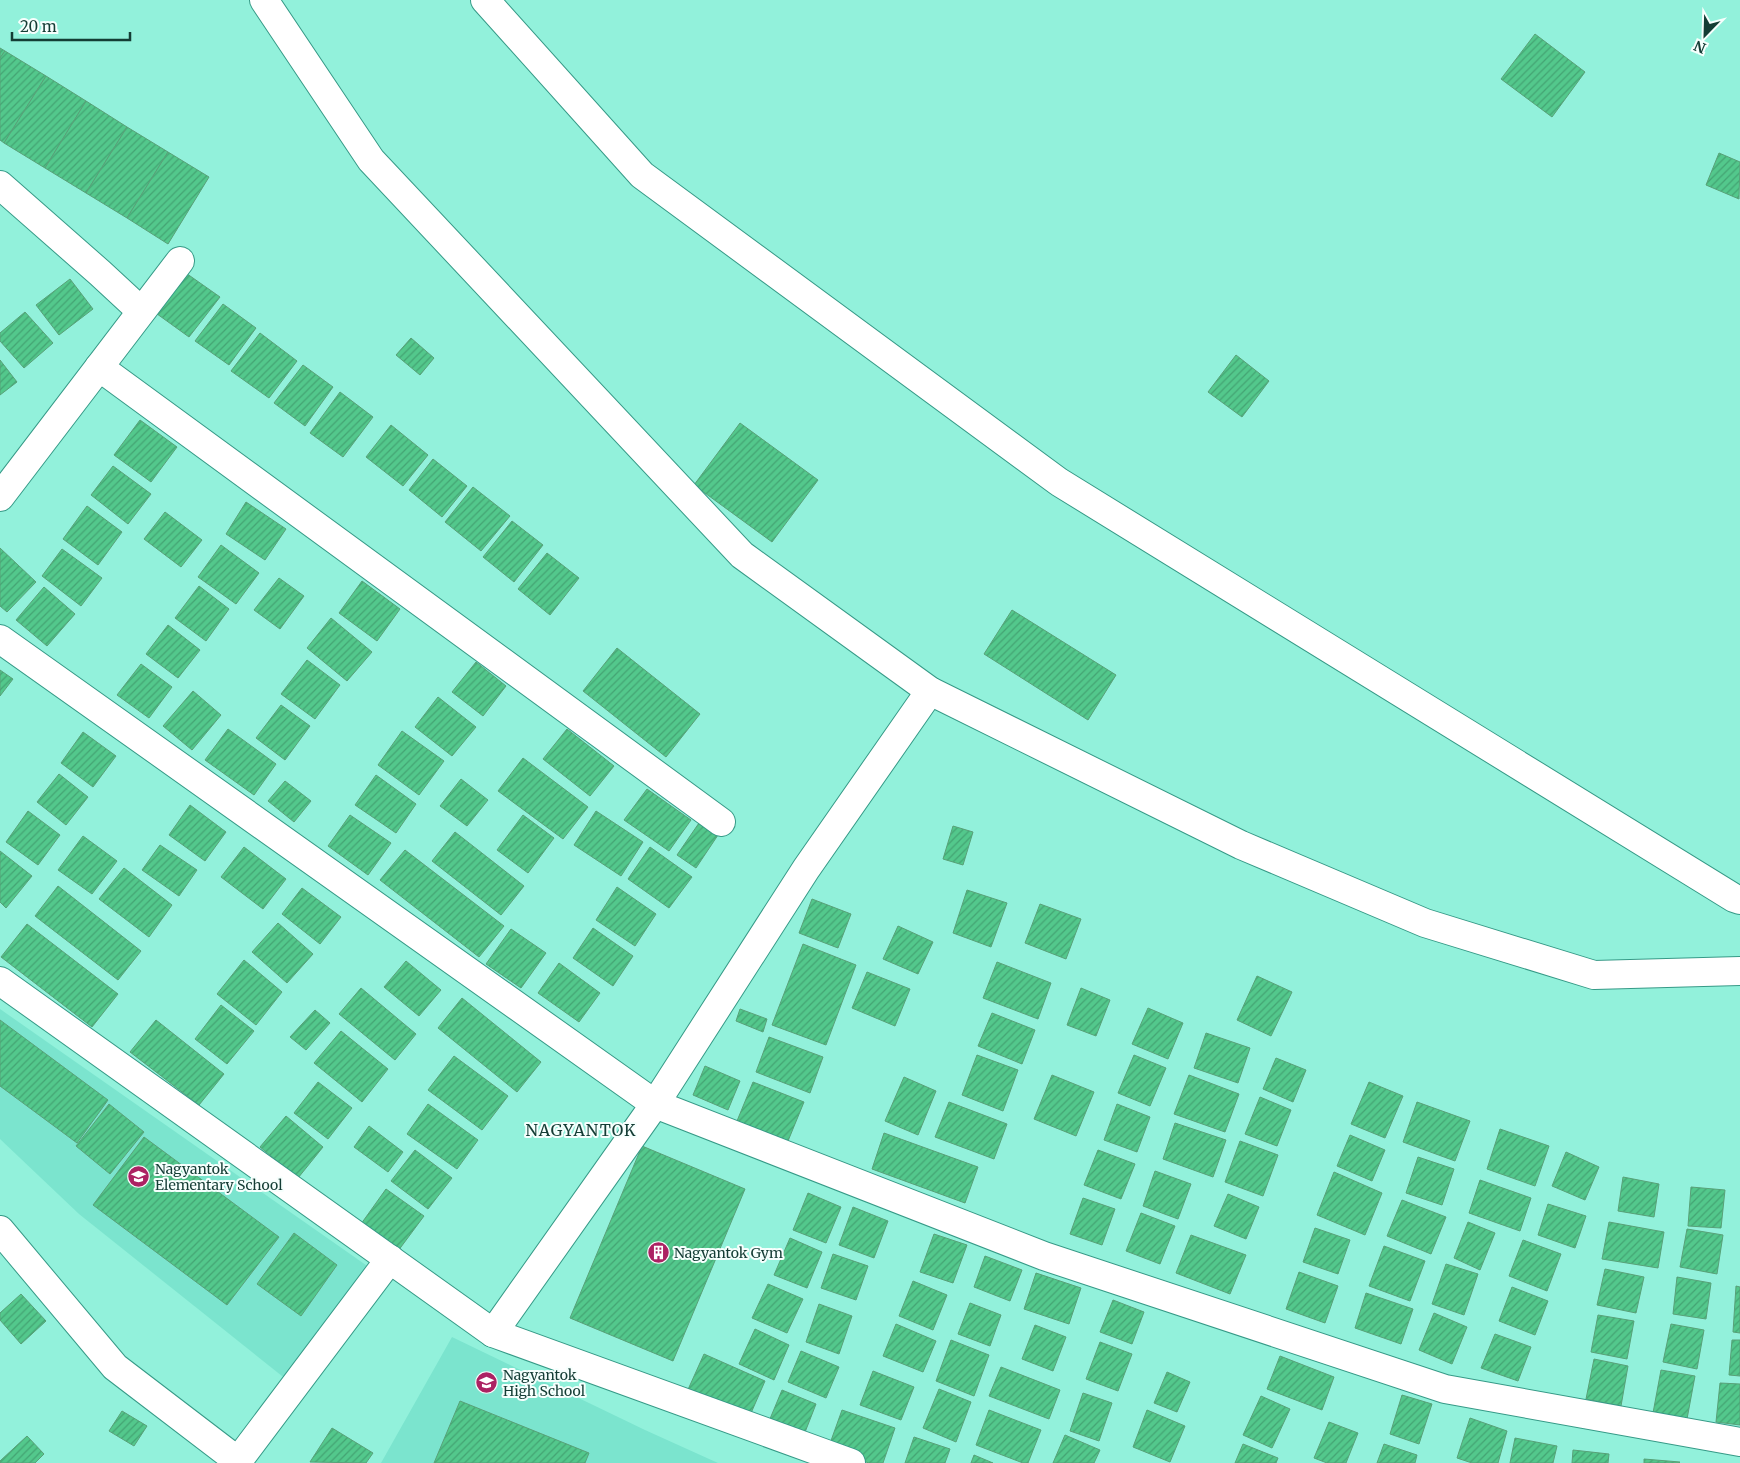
<svg xmlns="http://www.w3.org/2000/svg" width="1740" height="1463" font-family="Merriweather,serif">
  <style>
    .built { fill: #7be4ce }
    .building { fill: url(#building-hatch); stroke: #58a178 }
    .lines { fill: none; stroke-linecap: round; stroke-linejoin: round }
    .street-casing { stroke: #369a87; stroke-width: 30 }
    .secondary-casing { stroke: #369a87; stroke-width: 30 }
    .street { stroke: #fff; stroke-width: 28 }
    .secondary { stroke: #fff; stroke-width: 28 }
    .labels { text-anchor: middle; dominant-baseline: central; stroke-width: 4; stroke-linejoin: round; paint-order: stroke }
    .poi-label { font-size: 14px; fill: #143d35; stroke: #f6fffd; text-anchor: start }
    .quarter-label { font-size: 16px; letter-spacing: 1px; fill: #143d35; stroke: #f6fffd }
  </style>
  <defs>
    <pattern id="building-hatch" width="6" height="6" patternUnits="userSpaceOnUse" patternTransform="scale(1.25)"><rect width="6" height="6" fill="#53c88c"/><path d="M-1 1l2-2M0 6l6-6M5 7l2-2" fill="none" stroke="#44a473"/></pattern>
  </defs>
  <rect width="100%" height="100%" fill="#92f1db"/>
  <g class="built">
    <path d="M 0,1009 L 373,1270 L 287,1380 L 79,1214 L 0,1139 Z"/>
    <path d="M 452,1337 L 645,1430 L 718,1463 L 381,1463 Z"/>
  </g>
  <g class="building">
    <path d="M 1535,34 L 1585,72 L 1552,117 L 1501,79 Z"/>
    <path d="M 0,48 L 5,51 L 0,58 Z"/>
    <path d="M 5,51 L 46,76 L 4,143 L 0,140 L 0,58 Z"/>
    <path d="M 46,76 L 86,101 L 45,168 L 4,143 Z"/>
    <path d="M 86,101 L 127,127 L 86,193 L 45,168 Z"/>
    <path d="M 127,127 L 168,152 L 127,218 L 86,193 Z"/>
    <path d="M 168,152 L 209,177 L 168,244 L 127,218 Z"/>
    <path d="M 1719,153 L 1740,162 L 1739,199 L 1706,185 Z"/>
    <path d="M 183,271 L 220,297 L 189,337 L 153,311 Z"/>
    <path d="M 70,279 L 93,309 L 59,335 L 36,305 Z"/>
    <path d="M 223,304 L 256,328 L 229,365 L 195,341 Z"/>
    <path d="M 25,312 L 53,343 L 24,368 L 0,341 L 0,333 Z"/>
    <path d="M 260,333 L 297,361 L 269,398 L 231,371 Z"/>
    <path d="M 411,338 L 434,358 L 420,375 L 396,355 Z"/>
    <path d="M 1236,355 L 1269,381 L 1242,417 L 1208,392 Z"/>
    <path d="M 0,360 L 17,382 L 0,395 Z"/>
    <path d="M 303,365 L 333,387 L 305,426 L 274,403 Z"/>
    <path d="M 340,392 L 373,417 L 343,457 L 310,433 Z"/>
    <path d="M 140,420 L 177,447 L 151,482 L 114,455 Z"/>
    <path d="M 740,423 L 818,480 L 772,542 L 694,485 Z"/>
    <path d="M 391,425 L 428,455 L 403,486 L 366,457 Z"/>
    <path d="M 433,459 L 467,486 L 442,517 L 409,490 Z"/>
    <path d="M 113,466 L 151,494 L 128,524 L 91,495 Z"/>
    <path d="M 473,487 L 510,516 L 481,551 L 445,522 Z"/>
    <path d="M 246,502 L 286,529 L 265,560 L 226,534 Z"/>
    <path d="M 87,506 L 122,532 L 98,565 L 63,539 Z"/>
    <path d="M 165,512 L 202,540 L 181,567 L 144,539 Z"/>
    <path d="M 512,521 L 543,545 L 514,582 L 483,557 Z"/>
    <path d="M 221,545 L 259,573 L 236,604 L 198,577 Z"/>
    <path d="M 0,548 L 36,582 L 7,612 L 0,606 Z"/>
    <path d="M 62,549 L 102,578 L 81,606 L 42,576 Z"/>
    <path d="M 547,553 L 579,578 L 550,615 L 518,589 Z"/>
    <path d="M 279,578 L 304,596 L 280,629 L 254,610 Z"/>
    <path d="M 362,581 L 400,609 L 377,641 L 339,613 Z"/>
    <path d="M 199,586 L 229,609 L 206,641 L 175,618 Z"/>
    <path d="M 44,587 L 75,614 L 47,646 L 16,620 Z"/>
    <path d="M 1012,610 L 1116,675 L 1088,720 L 984,654 Z"/>
    <path d="M 331,618 L 372,652 L 347,681 L 307,648 Z"/>
    <path d="M 168,625 L 200,650 L 178,678 L 146,654 Z"/>
    <path d="M 617,648 L 700,714 L 666,757 L 583,691 Z"/>
    <path d="M 307,660 L 340,685 L 315,719 L 281,694 Z"/>
    <path d="M 476,662 L 506,686 L 483,716 L 452,692 Z"/>
    <path d="M 141,664 L 172,687 L 149,718 L 117,695 Z"/>
    <path d="M 0,670 L 13,679 L 0,696 Z"/>
    <path d="M 193,691 L 221,715 L 192,750 L 163,726 Z"/>
    <path d="M 438,697 L 476,727 L 452,756 L 415,727 Z"/>
    <path d="M 281,705 L 310,726 L 285,760 L 256,738 Z"/>
    <path d="M 228,729 L 276,764 L 254,795 L 205,760 Z"/>
    <path d="M 567,729 L 614,766 L 590,796 L 543,759 Z"/>
    <path d="M 402,731 L 444,761 L 419,795 L 378,765 Z"/>
    <path d="M 83,732 L 116,756 L 93,787 L 61,763 Z"/>
    <path d="M 523,758 L 588,807 L 563,839 L 498,791 Z"/>
    <path d="M 59,774 L 88,797 L 66,825 L 37,802 Z"/>
    <path d="M 376,775 L 416,804 L 396,833 L 355,805 Z"/>
    <path d="M 461,779 L 488,800 L 467,826 L 440,806 Z"/>
    <path d="M 285,781 L 311,801 L 294,822 L 268,801 Z"/>
    <path d="M 647,789 L 691,820 L 669,851 L 624,820 Z"/>
    <path d="M 190,805 L 226,832 L 205,861 L 169,835 Z"/>
    <path d="M 28,811 L 60,835 L 38,865 L 6,842 Z"/>
    <path d="M 596,811 L 643,842 L 621,876 L 574,845 Z"/>
    <path d="M 350,815 L 391,843 L 368,875 L 328,846 Z"/>
    <path d="M 523,815 L 554,838 L 528,873 L 497,850 Z"/>
    <path d="M 699,823 L 718,835 L 696,868 L 677,855 Z"/>
    <path d="M 953,826 L 973,832 L 963,865 L 943,859 Z"/>
    <path d="M 455,832 L 524,886 L 501,915 L 432,861 Z"/>
    <path d="M 83,836 L 117,861 L 92,894 L 58,870 Z"/>
    <path d="M 160,845 L 197,870 L 179,896 L 142,870 Z"/>
    <path d="M 244,847 L 286,879 L 263,909 L 221,877 Z"/>
    <path d="M 650,847 L 692,877 L 669,908 L 628,879 Z"/>
    <path d="M 405,850 L 504,926 L 479,957 L 380,880 Z"/>
    <path d="M 0,851 L 32,876 L 6,908 L 0,902 Z"/>
    <path d="M 124,868 L 172,905 L 149,937 L 99,899 Z"/>
    <path d="M 58,886 L 141,951 L 118,980 L 35,916 Z"/>
    <path d="M 617,887 L 656,914 L 635,946 L 596,920 Z"/>
    <path d="M 302,888 L 341,917 L 320,944 L 282,914 Z"/>
    <path d="M 967,890 L 1007,903 L 991,947 L 953,933 Z"/>
    <path d="M 812,899 L 851,914 L 838,948 L 799,933 Z"/>
    <path d="M 1040,904 L 1081,919 L 1066,959 L 1025,943 Z"/>
    <path d="M 278,923 L 313,954 L 287,983 L 252,952 Z"/>
    <path d="M 27,924 L 118,994 L 92,1027 L 1,957 Z"/>
    <path d="M 898,926 L 933,942 L 918,974 L 883,959 Z"/>
    <path d="M 593,928 L 633,956 L 613,986 L 573,958 Z"/>
    <path d="M 511,929 L 546,953 L 521,988 L 486,964 Z"/>
    <path d="M 803,944 L 856,965 L 826,1045 L 772,1025 Z"/>
    <path d="M 244,960 L 282,992 L 256,1025 L 217,994 Z"/>
    <path d="M 406,961 L 441,990 L 419,1016 L 384,987 Z"/>
    <path d="M 997,962 L 1051,983 L 1038,1019 L 983,998 Z"/>
    <path d="M 559,963 L 600,993 L 579,1022 L 538,993 Z"/>
    <path d="M 867,972 L 910,989 L 895,1026 L 852,1008 Z"/>
    <path d="M 1257,976 L 1292,992 L 1271,1036 L 1237,1020 Z"/>
    <path d="M 361,988 L 416,1034 L 395,1060 L 339,1014 Z"/>
    <path d="M 1081,988 L 1110,1000 L 1096,1036 L 1067,1025 Z"/>
    <path d="M 462,998 L 541,1062 L 517,1092 L 438,1028 Z"/>
    <path d="M 221,1005 L 254,1031 L 227,1064 L 195,1039 Z"/>
    <path d="M 1148,1008 L 1183,1023 L 1168,1059 L 1132,1044 Z"/>
    <path d="M 740,1009 L 767,1019 L 763,1032 L 736,1021 Z"/>
    <path d="M 315,1010 L 330,1023 L 306,1050 L 290,1037 Z"/>
    <path d="M 992,1013 L 1035,1030 L 1022,1064 L 978,1046 Z"/>
    <path d="M 0,1020 L 108,1100 L 77,1143 L 0,1086 Z"/>
    <path d="M 156,1020 L 224,1074 L 199,1105 L 130,1052 Z"/>
    <path d="M 341,1031 L 388,1069 L 362,1102 L 314,1063 Z"/>
    <path d="M 1206,1033 L 1250,1048 L 1238,1083 L 1194,1068 Z"/>
    <path d="M 769,1037 L 823,1057 L 810,1093 L 756,1072 Z"/>
    <path d="M 977,1055 L 1018,1070 L 1003,1111 L 962,1095 Z"/>
    <path d="M 1134,1055 L 1166,1068 L 1150,1106 L 1118,1093 Z"/>
    <path d="M 454,1056 L 508,1096 L 482,1130 L 428,1090 Z"/>
    <path d="M 1276,1058 L 1306,1070 L 1293,1102 L 1263,1089 Z"/>
    <path d="M 705,1066 L 740,1081 L 728,1110 L 693,1095 Z"/>
    <path d="M 1052,1075 L 1094,1092 L 1076,1136 L 1034,1119 Z"/>
    <path d="M 1189,1075 L 1239,1094 L 1225,1132 L 1174,1114 Z"/>
    <path d="M 904,1077 L 936,1091 L 918,1135 L 885,1121 Z"/>
    <path d="M 318,1082 L 352,1108 L 328,1139 L 294,1113 Z"/>
    <path d="M 753,1082 L 804,1102 L 788,1141 L 737,1121 Z"/>
    <path d="M 1369,1082 L 1403,1096 L 1385,1138 L 1351,1124 Z"/>
    <path d="M 1260,1097 L 1291,1110 L 1277,1146 L 1245,1134 Z"/>
    <path d="M 949,1102 L 1007,1124 L 994,1159 L 935,1137 Z"/>
    <path d="M 1417,1102 L 1470,1121 L 1455,1161 L 1403,1142 Z"/>
    <path d="M 109,1104 L 144,1132 L 110,1174 L 76,1146 Z"/>
    <path d="M 428,1104 L 478,1140 L 457,1169 L 407,1134 Z"/>
    <path d="M 1117,1104 L 1150,1117 L 1137,1152 L 1104,1140 Z"/>
    <path d="M 286,1116 L 323,1147 L 298,1178 L 260,1147 Z"/>
    <path d="M 1175,1123 L 1226,1140 L 1213,1177 L 1163,1159 Z"/>
    <path d="M 369,1126 L 403,1152 L 388,1172 L 354,1147 Z"/>
    <path d="M 1500,1129 L 1549,1146 L 1535,1186 L 1487,1169 Z"/>
    <path d="M 884,1133 L 978,1167 L 965,1203 L 872,1169 Z"/>
    <path d="M 1350,1135 L 1385,1150 L 1372,1181 L 1337,1166 Z"/>
    <path d="M 144,1137 L 279,1237 L 227,1305 L 93,1205 Z"/>
    <path d="M 1240,1141 L 1278,1155 L 1263,1196 L 1225,1182 Z"/>
    <path d="M 642,1146 L 745,1189 L 673,1361 L 570,1318 Z"/>
    <path d="M 415,1150 L 452,1178 L 428,1209 L 391,1181 Z"/>
    <path d="M 1098,1150 L 1135,1164 L 1121,1199 L 1084,1185 Z"/>
    <path d="M 1566,1152 L 1599,1167 L 1585,1200 L 1552,1186 Z"/>
    <path d="M 1418,1157 L 1454,1169 L 1442,1205 L 1406,1193 Z"/>
    <path d="M 1155,1171 L 1191,1184 L 1178,1219 L 1143,1206 Z"/>
    <path d="M 1334,1172 L 1382,1193 L 1365,1235 L 1317,1215 Z"/>
    <path d="M 1623,1177 L 1659,1184 L 1654,1217 L 1618,1211 Z"/>
    <path d="M 1480,1180 L 1531,1198 L 1520,1231 L 1469,1213 Z"/>
    <path d="M 1691,1187 L 1725,1190 L 1721,1228 L 1688,1226 Z"/>
    <path d="M 386,1189 L 424,1216 L 398,1251 L 361,1224 Z"/>
    <path d="M 808,1193 L 841,1207 L 826,1243 L 793,1230 Z"/>
    <path d="M 1228,1194 L 1259,1207 L 1246,1239 L 1214,1226 Z"/>
    <path d="M 1083,1198 L 1115,1209 L 1102,1245 L 1070,1234 Z"/>
    <path d="M 1402,1200 L 1446,1217 L 1431,1254 L 1387,1236 Z"/>
    <path d="M 1548,1204 L 1586,1216 L 1575,1248 L 1538,1235 Z"/>
    <path d="M 853,1207 L 888,1221 L 874,1258 L 839,1245 Z"/>
    <path d="M 1141,1213 L 1175,1226 L 1160,1264 L 1126,1251 Z"/>
    <path d="M 1468,1222 L 1495,1233 L 1480,1270 L 1454,1258 Z"/>
    <path d="M 1609,1222 L 1664,1232 L 1658,1268 L 1602,1259 Z"/>
    <path d="M 1315,1228 L 1350,1240 L 1338,1274 L 1303,1262 Z"/>
    <path d="M 1687,1229 L 1723,1235 L 1717,1274 L 1680,1267 Z"/>
    <path d="M 294,1233 L 337,1265 L 301,1316 L 257,1284 Z"/>
    <path d="M 934,1234 L 967,1245 L 953,1283 L 920,1272 Z"/>
    <path d="M 1191,1235 L 1246,1255 L 1230,1294 L 1176,1273 Z"/>
    <path d="M 790,1238 L 822,1252 L 807,1288 L 774,1275 Z"/>
    <path d="M 1523,1240 L 1561,1254 L 1547,1291 L 1509,1276 Z"/>
    <path d="M 1384,1246 L 1425,1261 L 1410,1301 L 1369,1286 Z"/>
    <path d="M 833,1254 L 868,1266 L 856,1300 L 821,1288 Z"/>
    <path d="M 985,1256 L 1022,1270 L 1010,1301 L 974,1287 Z"/>
    <path d="M 1446,1264 L 1478,1274 L 1464,1315 L 1432,1304 Z"/>
    <path d="M 1605,1269 L 1644,1277 L 1636,1313 L 1597,1305 Z"/>
    <path d="M 1299,1272 L 1338,1286 L 1325,1323 L 1286,1309 Z"/>
    <path d="M 1036,1273 L 1081,1288 L 1069,1324 L 1024,1309 Z"/>
    <path d="M 1677,1277 L 1711,1283 L 1706,1319 L 1673,1314 Z"/>
    <path d="M 913,1281 L 947,1295 L 933,1330 L 899,1316 Z"/>
    <path d="M 768,1284 L 803,1299 L 787,1333 L 752,1318 Z"/>
    <path d="M 1736,1286 L 1740,1287 L 1740,1333 L 1733,1332 Z"/>
    <path d="M 1512,1287 L 1548,1301 L 1535,1335 L 1499,1321 Z"/>
    <path d="M 1366,1293 L 1413,1309 L 1401,1344 L 1355,1328 Z"/>
    <path d="M 21,1294 L 46,1321 L 21,1344 L 0,1320 L 0,1313 Z"/>
    <path d="M 1113,1300 L 1144,1312 L 1132,1344 L 1100,1332 Z"/>
    <path d="M 970,1303 L 1001,1315 L 990,1346 L 958,1334 Z"/>
    <path d="M 819,1304 L 852,1316 L 839,1354 L 806,1342 Z"/>
    <path d="M 1434,1313 L 1467,1327 L 1452,1364 L 1419,1350 Z"/>
    <path d="M 1598,1315 L 1634,1321 L 1627,1359 L 1591,1352 Z"/>
    <path d="M 896,1324 L 936,1341 L 923,1372 L 883,1356 Z"/>
    <path d="M 1671,1324 L 1704,1330 L 1697,1369 L 1663,1362 Z"/>
    <path d="M 1035,1325 L 1066,1337 L 1053,1371 L 1022,1359 Z"/>
    <path d="M 755,1329 L 789,1345 L 774,1380 L 739,1364 Z"/>
    <path d="M 1495,1334 L 1531,1347 L 1518,1381 L 1481,1368 Z"/>
    <path d="M 951,1340 L 989,1355 L 974,1396 L 936,1381 Z"/>
    <path d="M 1732,1340 L 1740,1340 L 1740,1376 L 1729,1375 Z"/>
    <path d="M 1100,1342 L 1132,1354 L 1118,1391 L 1086,1379 Z"/>
    <path d="M 801,1351 L 839,1367 L 826,1398 L 788,1382 Z"/>
    <path d="M 704,1354 L 765,1381 L 748,1420 L 686,1394 Z"/>
    <path d="M 1280,1356 L 1334,1377 L 1322,1410 L 1267,1389 Z"/>
    <path d="M 1594,1359 L 1628,1366 L 1621,1406 L 1586,1399 Z"/>
    <path d="M 1001,1367 L 1060,1390 L 1049,1419 L 989,1396 Z"/>
    <path d="M 1661,1370 L 1695,1376 L 1687,1419 L 1653,1413 Z"/>
    <path d="M 873,1371 L 914,1387 L 901,1420 L 860,1405 Z"/>
    <path d="M 1167,1372 L 1190,1382 L 1177,1412 L 1154,1403 Z"/>
    <path d="M 1720,1383 L 1740,1384 L 1740,1425 L 1716,1422 Z"/>
    <path d="M 939,1389 L 971,1402 L 956,1442 L 923,1428 Z"/>
    <path d="M 782,1390 L 816,1404 L 802,1440 L 767,1426 Z"/>
    <path d="M 1083,1393 L 1112,1403 L 1099,1441 L 1070,1431 Z"/>
    <path d="M 1402,1395 L 1432,1404 L 1419,1444 L 1390,1434 Z"/>
    <path d="M 1261,1396 L 1290,1409 L 1272,1448 L 1243,1435 Z"/>
    <path d="M 460,1401 L 589,1453 L 585,1463 L 434,1463 Z"/>
    <path d="M 842,1410 L 895,1428 L 883,1463 L 869,1463 L 828,1449 Z"/>
    <path d="M 989,1410 L 1041,1430 L 1028,1463 L 1023,1463 L 976,1445 Z"/>
    <path d="M 1147,1410 L 1185,1426 L 1170,1462 L 1133,1447 Z"/>
    <path d="M 122,1411 L 147,1426 L 134,1446 L 109,1431 Z"/>
    <path d="M 1470,1418 L 1507,1431 L 1498,1463 L 1472,1463 L 1457,1458 Z"/>
    <path d="M 1329,1422 L 1358,1433 L 1346,1463 L 1327,1463 L 1314,1458 Z"/>
    <path d="M 332,1428 L 373,1453 L 366,1463 L 310,1462 Z"/>
    <path d="M 1065,1435 L 1100,1450 L 1094,1463 L 1053,1463 Z"/>
    <path d="M 27,1436 L 44,1454 L 35,1463 L 0,1463 L 0,1461 Z"/>
    <path d="M 914,1437 L 950,1449 L 945,1463 L 905,1463 Z"/>
    <path d="M 1515,1438 L 1557,1446 L 1553,1463 L 1510,1463 Z"/>
    <path d="M 1243,1444 L 1278,1458 L 1276,1463 L 1235,1463 Z"/>
    <path d="M 1384,1444 L 1417,1455 L 1415,1463 L 1377,1463 Z"/>
    <path d="M 1573,1450 L 1609,1454 L 1608,1463 L 1572,1463 Z"/>
    <path d="M 974,1455 L 993,1463 L 971,1463 Z"/>
    <path d="M 1644,1459 L 1680,1462 L 1679,1463 L 1644,1463 Z"/>
  </g>
  <g class="lines">
    <defs>
      <g id="street">
        <path d="M 264,0 L 371,160 L 742,555 L 930,691 L 1241,845 L 1425,923 L 1594,975 L 1740,971"/>
        <path d="M 0,185 L 100,273 L 141,311"/>
        <path d="M 99,367 L 721,822"/>
        <path d="M 0,497 L 180,261"/>
        <path d="M 0,639 L 655,1104 L 1044,1256 L 1445,1389 L 1740,1442"/>
        <path d="M 0,981 L 493,1333 L 851,1463"/>
        <path d="M 0,1230 L 115,1367 L 238,1461 L 390,1259"/>
        <path d="M 493,1333 L 655,1104 L 806,869 L 930,691"/>
      </g>
      <path id="secondary" d="M 485,0 L 642,175 L 1059,482 L 1734,898 L 1740,900"/>
    </defs>
    <use href="#street" class="street-casing"/>
    <use href="#secondary" class="secondary-casing"/>
    <use href="#street" class="street"/>
    <use href="#secondary" class="secondary"/>
  </g>
  <defs>
    <symbol id="school-disc" viewBox="-11 -11 22 22"><circle r="9.5" fill="#ac2263" stroke="#f6fffd"/><path d="M0-5L7-2L0 1L-7-2ZM-4 1L0 2.5L4 1V4Q0 6-4 4Z" fill="#fff"/></symbol>
    <symbol id="building-disc" viewBox="-11 -11 22 22"><circle r="9.5" fill="#ac2263" stroke="#f6fffd"/><path d="M-4-6H4V6H1V3H-1V6H-4ZM-2.5-4.3h1.7v1.8h-1.7ZM.8-4.3h1.7v1.8H.8ZM-2.5-1h1.7V.8h-1.7ZM.8-1h1.7V.8H.8Z" fill="#fff"/></symbol>
  </defs>
  <g fill-rule="evenodd">
    <use href="#school-disc" x="126" y="1164" width="25" height="25"/>
    <use href="#building-disc" x="646" y="1240" width="25" height="25"/>
    <use href="#school-disc" x="474" y="1370" width="25" height="25"/>
  </g>
  <g class="labels">
    <g class="poi-label">
      <text x="155" y="1169">Nagyantok<tspan x="155" dy="16">Elementary School</tspan></text>
      <text x="674" y="1253">Nagyantok Gym</text>
      <text x="503" y="1375">Nagyantok<tspan x="503" dy="16">High School</tspan></text>
    </g>
    <g class="quarter-label">
      <text x="581" y="1130">NAGYANTOK</text>
    </g>
  </g>
  <g transform="translate(1705 35) rotate(203)" stroke="#f6fffd" stroke-width="4" paint-order="stroke">
  <path d="M0-4L9 19L0 12L-9 19Z" fill="#143d35"/>
  <text y="-8" font-size="14" font-weight="bold" text-anchor="middle" fill="#143d35">N</text>
  </g>
  <path d="M12 32v8h118v-8" fill="none" stroke="#143d35" stroke-width="2.5"/>
  <text x="20" y="32" font-size="15" fill="#143d35" stroke="#f6fffd" stroke-width="4" paint-order="stroke">20 m</text>
</svg>
